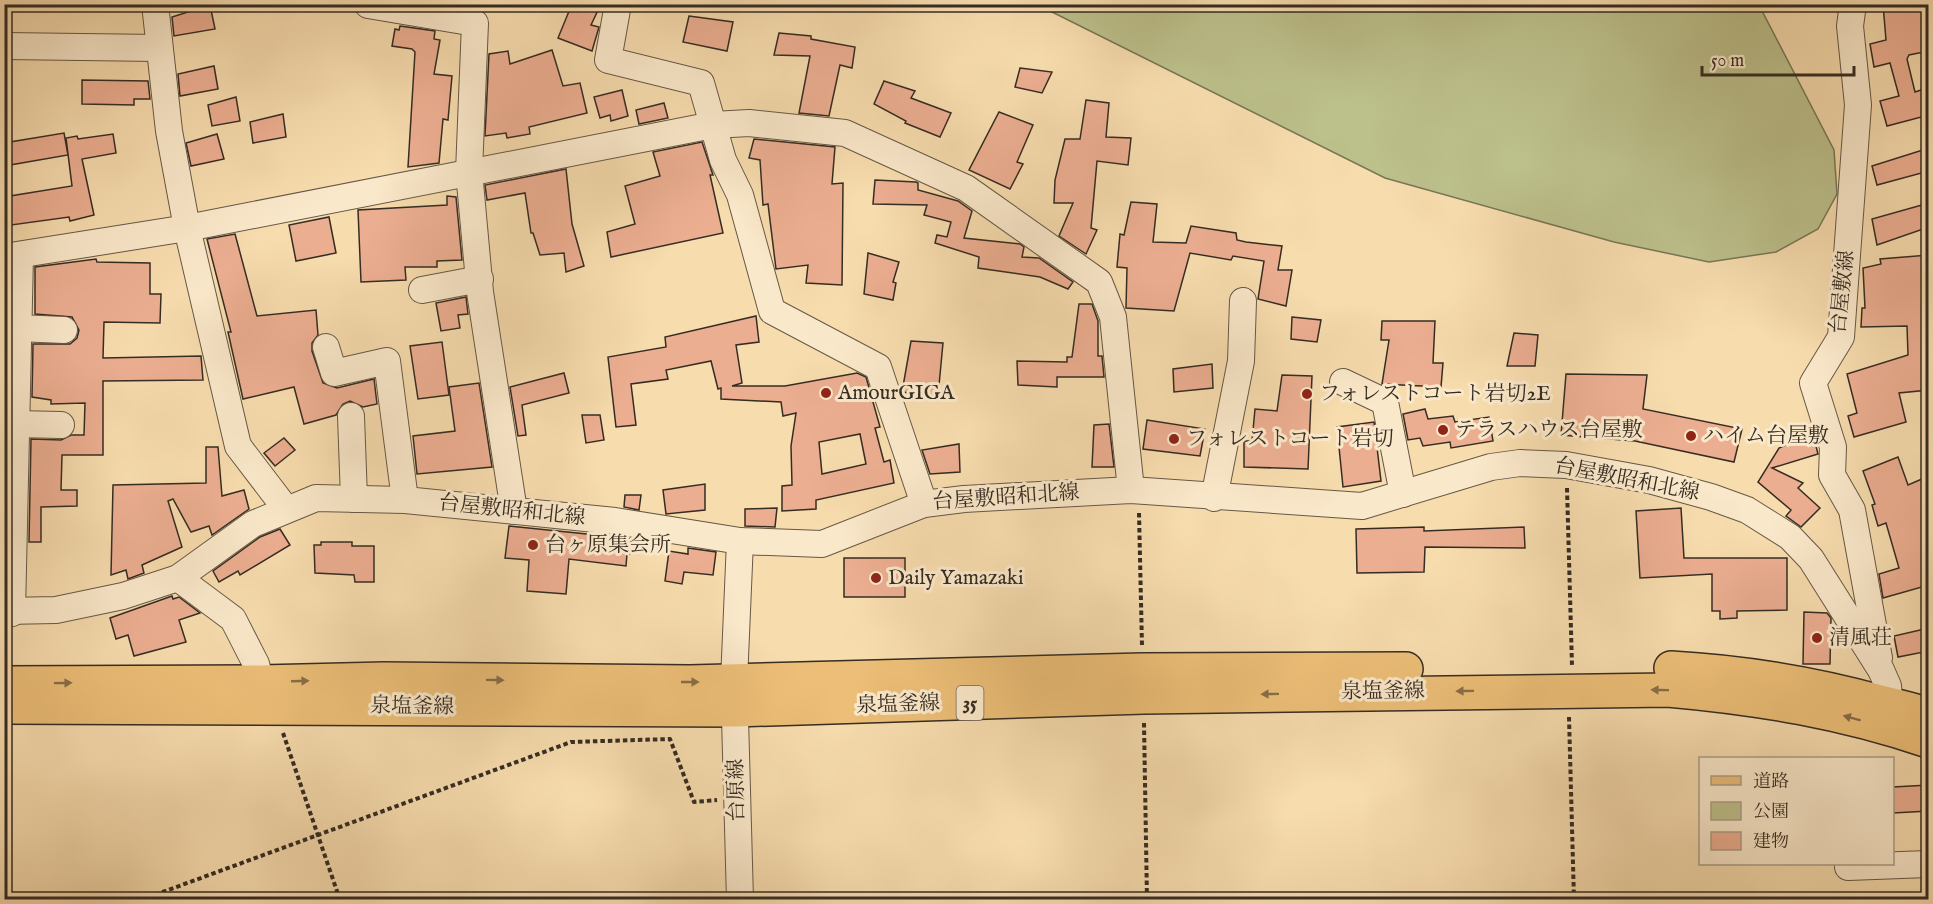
<svg xmlns="http://www.w3.org/2000/svg" width="1933" height="904" font-family="'IM FELL English','Noto Serif JP',serif">
  <style>
    .green { fill: #bcc08b; stroke: #787657; stroke-width: 1.5 }
    .building { fill: #ecae91; stroke: #352c23; stroke-width: 1.5; fill-rule: evenodd }
    .lines { fill: none; stroke-linecap: round; stroke-linejoin: round }
    .minor-casing { stroke: #665846; stroke-width: 28 }
    .major-casing { stroke: #352c23; stroke-width: 36 }
    .path { stroke: #352c23; stroke-width: 4; stroke-dasharray: 4.5 3; stroke-linecap: butt }
    .minor { stroke: #fae8ca; stroke-width: 26 }
    .major { stroke: #ecbe77; stroke-width: 33 }
    .oneway { fill: #876e49 }
    .poi-dot { fill: #8f2418; stroke: #fae8ca; stroke-width: 2 }
    .labels { text-anchor: middle; dominant-baseline: central; stroke-width: 6; stroke-linejoin: round; paint-order: stroke }
    .shield { fill: #fae8ca; stroke: #706455; stroke-width: 1.5 }
    .shield-label { font-size: 20px; font-weight: bold; fill: #352c23 }
    .street-label { font-size: 21px; fill: #352c23; stroke: #fae8ca }
    .poi-label { font-size: 21px; fill: #352c23; stroke: #fae8ca; text-anchor: start }
  </style>
  <rect width="100%" height="100%" fill="#f7dcae"/>
  <filter id="stains"><feTurbulence type="fractalNoise" baseFrequency=".00333" numOctaves="4"/><feColorMatrix values="0 0 0 0 .2 0 0 0 0 .09 0 0 0 0 .02 0 0 0 .5 -.17"/></filter>
  <radialGradient id="worn" r=".72"><stop offset=".6" stop-color="#630" stop-opacity="0"/><stop offset="1" stop-color="#630" stop-opacity=".3"/></radialGradient>
  <path class="green" d="M 1038,5 L 1759,5 L 1834,150 L 1837,194 L 1818,229 L 1776,252 L 1709,262 L 1614,242 L 1385,178 Z"/>
  <g class="building">
    <path d="M 572,4 L 601,4 L 591,25 L 599,27 L 592,51 L 558,38 Z"/>
    <path d="M 1883,4 L 1929,4 L 1929,51 L 1909,55 L 1907,59 L 1915,92 L 1924,89 L 1929,115 L 1887,126 L 1880,101 L 1899,96 L 1890,63 L 1874,67 L 1870,44 L 1886,40 Z"/>
    <path d="M 210,5 L 215,29 L 174,36 L 172,17 Z"/>
    <path d="M 689,16 L 733,22 L 727,51 L 683,42 Z"/>
    <path d="M 400,26 L 435,31 L 434,39 L 440,40 L 434,74 L 452,76 L 448,120 L 443,119 L 439,163 L 408,167 L 415,52 L 412,49 L 392,46 L 395,29 L 399,30 Z"/>
    <path d="M 779,33 L 811,36 L 811,39 L 855,47 L 852,68 L 840,65 L 829,116 L 799,113 L 810,56 L 774,55 Z"/>
    <path d="M 552,50 L 563,86 L 580,83 L 587,113 L 529,127 L 530,134 L 507,138 L 506,133 L 485,136 L 489,54 L 508,51 L 510,64 Z"/>
    <path d="M 214,66 L 218,89 L 180,96 L 178,74 Z"/>
    <path d="M 1020,68 L 1052,72 L 1042,93 L 1015,87 Z"/>
    <path d="M 82,80 L 148,81 L 150,99 L 134,99 L 134,105 L 82,104 Z"/>
    <path d="M 884,81 L 915,91 L 911,98 L 951,113 L 940,137 L 905,123 L 906,121 L 874,104 Z"/>
    <path d="M 622,90 L 628,116 L 611,121 L 610,115 L 600,118 L 594,97 Z"/>
    <path d="M 236,97 L 240,121 L 212,126 L 208,105 Z"/>
    <path d="M 1086,100 L 1109,103 L 1106,137 L 1131,138 L 1128,165 L 1097,161 L 1091,228 L 1097,230 L 1086,254 L 1059,236 L 1073,203 L 1054,203 L 1055,180 L 1065,139 L 1080,139 Z"/>
    <path d="M 664,103 L 668,118 L 639,124 L 636,110 Z"/>
    <path d="M 999,112 L 1033,125 L 1017,162 L 1023,164 L 1010,189 L 969,170 Z"/>
    <path d="M 283,114 L 286,137 L 253,143 L 250,122 Z"/>
    <path d="M 64,133 L 68,155 L 4,166 L 4,143 Z"/>
    <path d="M 113,134 L 116,153 L 82,159 L 94,215 L 70,221 L 69,217 L 4,226 L 4,197 L 72,186 L 66,138 L 77,136 L 78,139 Z"/>
    <path d="M 217,134 L 224,159 L 191,166 L 186,143 Z"/>
    <path d="M 754,139 L 835,147 L 832,184 L 843,183 L 842,285 L 806,283 L 808,265 L 776,269 L 768,204 L 763,205 L 760,160 L 749,158 Z"/>
    <path d="M 702,142 L 713,175 L 710,175 L 723,233 L 611,257 L 607,232 L 635,224 L 625,186 L 660,176 L 653,152 Z"/>
    <path d="M 1929,148 L 1929,171 L 1877,185 L 1872,166 Z"/>
    <path d="M 566,169 L 572,224 L 584,266 L 566,272 L 564,253 L 540,255 L 533,233 L 531,233 L 525,193 L 487,200 L 485,185 Z"/>
    <path d="M 875,180 L 916,182 L 918,183 L 918,190 L 958,201 L 972,211 L 964,238 L 1020,244 L 1024,247 L 1022,257 L 1039,258 L 1073,282 L 1068,289 L 1040,277 L 978,268 L 979,257 L 935,243 L 937,235 L 947,237 L 951,222 L 924,215 L 927,205 L 873,204 Z"/>
    <path d="M 447,196 L 456,197 L 462,260 L 437,261 L 437,267 L 405,267 L 406,280 L 361,282 L 358,210 L 447,205 Z"/>
    <path d="M 1131,202 L 1157,204 L 1153,242 L 1186,243 L 1191,226 L 1236,233 L 1237,240 L 1246,242 L 1282,246 L 1278,270 L 1292,270 L 1286,306 L 1258,299 L 1264,261 L 1233,256 L 1231,260 L 1190,253 L 1174,311 L 1126,308 L 1127,268 L 1117,267 L 1120,234 L 1124,235 Z"/>
    <path d="M 1929,203 L 1929,227 L 1877,245 L 1872,219 Z"/>
    <path d="M 329,217 L 336,253 L 296,261 L 289,225 Z"/>
    <path d="M 235,234 L 257,316 L 316,310 L 318,335 L 312,343 L 312,351 L 323,383 L 337,388 L 374,379 L 377,404 L 363,407 L 350,401 L 343,404 L 336,415 L 304,424 L 294,387 L 243,399 L 228,332 L 231,332 L 207,239 Z"/>
    <path d="M 868,253 L 899,262 L 893,282 L 896,283 L 893,300 L 864,294 Z"/>
    <path d="M 1929,255 L 1929,390 L 1899,393 L 1906,422 L 1854,437 L 1848,416 L 1857,413 L 1847,374 L 1908,355 L 1907,326 L 1861,327 L 1862,308 L 1865,308 L 1863,268 L 1881,264 L 1880,259 Z"/>
    <path d="M 96,259 L 97,262 L 150,263 L 150,294 L 161,294 L 160,323 L 104,322 L 103,358 L 201,356 L 203,380 L 103,381 L 103,455 L 62,455 L 61,490 L 77,490 L 77,506 L 41,507 L 41,542 L 29,542 L 31,439 L 61,440 L 71,435 L 84,435 L 85,403 L 51,404 L 51,400 L 32,397 L 33,344 L 70,344 L 77,338 L 79,330 L 72,317 L 35,314 L 35,267 Z"/>
    <path d="M 466,297 L 468,314 L 458,315 L 460,328 L 441,331 L 436,303 Z"/>
    <path d="M 1079,304 L 1092,304 L 1098,321 L 1098,356 L 1102,356 L 1104,377 L 1057,377 L 1057,387 L 1018,385 L 1017,361 L 1067,362 L 1067,357 L 1072,357 Z"/>
    <path d="M 756,316 L 759,342 L 736,345 L 742,383 L 732,386 L 785,386 L 857,373 L 866,377 L 880,427 L 875,428 L 884,462 L 890,460 L 894,483 L 816,500 L 816,509 L 782,511 L 782,486 L 792,485 L 791,446 L 796,413 L 783,416 L 781,402 L 721,399 L 721,388 L 718,389 L 711,361 L 666,370 L 668,379 L 631,384 L 636,425 L 616,427 L 608,357 L 666,347 L 665,337 ZM 860,434 L 866,464 L 822,474 L 819,442 Z"/>
    <path d="M 1292,317 L 1321,320 L 1317,342 L 1291,339 Z"/>
    <path d="M 1382,321 L 1435,321 L 1433,363 L 1443,363 L 1441,387 L 1382,384 L 1389,340 L 1381,340 Z"/>
    <path d="M 1514,333 L 1538,335 L 1535,366 L 1507,366 Z"/>
    <path d="M 911,341 L 943,343 L 938,396 L 902,392 Z"/>
    <path d="M 442,342 L 449,395 L 418,399 L 410,346 Z"/>
    <path d="M 1212,364 L 1213,388 L 1174,392 L 1173,369 Z"/>
    <path d="M 564,373 L 569,393 L 522,405 L 526,435 L 518,436 L 510,387 Z"/>
    <path d="M 1566,374 L 1647,375 L 1643,409 L 1742,429 L 1734,462 L 1635,441 L 1561,435 Z"/>
    <path d="M 1282,375 L 1312,376 L 1308,469 L 1244,467 L 1244,441 L 1252,441 L 1255,409 L 1277,411 Z"/>
    <path d="M 479,383 L 492,467 L 417,474 L 413,436 L 455,431 L 449,387 Z"/>
    <path d="M 1425,409 L 1428,419 L 1453,416 L 1455,422 L 1489,417 L 1493,441 L 1451,448 L 1450,442 L 1423,446 L 1420,438 L 1408,440 L 1403,414 Z"/>
    <path d="M 582,415 L 600,415 L 604,440 L 586,443 Z"/>
    <path d="M 1147,420 L 1205,429 L 1200,456 L 1143,449 Z"/>
    <path d="M 1374,422 L 1381,481 L 1343,487 L 1337,427 Z"/>
    <path d="M 1109,424 L 1114,467 L 1092,467 L 1094,425 Z"/>
    <path d="M 1811,426 L 1818,454 L 1772,468 L 1803,483 L 1798,488 L 1820,508 L 1801,527 L 1786,516 L 1791,510 L 1758,482 L 1779,448 L 1802,438 L 1801,431 Z"/>
    <path d="M 284,438 L 295,450 L 275,466 L 264,453 Z"/>
    <path d="M 959,444 L 960,472 L 930,474 L 922,450 Z"/>
    <path d="M 206,447 L 218,447 L 222,496 L 244,490 L 249,509 L 212,535 L 209,526 L 191,532 L 173,499 L 168,501 L 182,547 L 142,565 L 144,573 L 128,579 L 126,570 L 111,575 L 113,485 L 206,483 Z"/>
    <path d="M 1898,457 L 1908,485 L 1929,476 L 1929,585 L 1883,598 L 1879,574 L 1899,568 L 1886,523 L 1878,526 L 1872,505 L 1875,504 L 1863,471 Z"/>
    <path d="M 705,484 L 705,510 L 666,514 L 663,490 Z"/>
    <path d="M 625,495 L 641,495 L 639,510 L 624,507 Z"/>
    <path d="M 777,508 L 775,527 L 745,526 L 745,509 Z"/>
    <path d="M 1681,508 L 1684,558 L 1787,558 L 1787,610 L 1737,611 L 1737,618 L 1720,619 L 1720,611 L 1712,611 L 1712,574 L 1640,578 L 1636,511 Z"/>
    <path d="M 509,526 L 635,539 L 633,554 L 627,554 L 626,566 L 569,559 L 566,594 L 527,591 L 529,560 L 505,558 Z"/>
    <path d="M 1424,527 L 1424,531 L 1524,527 L 1525,548 L 1425,547 L 1424,572 L 1357,573 L 1356,529 Z"/>
    <path d="M 280,529 L 290,545 L 240,575 L 238,571 L 219,582 L 213,571 L 260,537 Z"/>
    <path d="M 321,542 L 352,542 L 352,546 L 374,546 L 374,582 L 355,582 L 354,575 L 315,573 L 314,545 L 321,545 Z"/>
    <path d="M 688,548 L 716,552 L 713,575 L 684,572 L 682,584 L 665,581 L 669,551 L 688,554 Z"/>
    <rect x="844" y="558" width="61" height="39"/>
    <path d="M 172,596 L 173,599 L 179,597 L 200,613 L 179,620 L 186,642 L 134,656 L 128,635 L 116,639 L 110,618 Z"/>
    <path d="M 1804,612 L 1827,613 L 1831,618 L 1830,664 L 1803,664 Z"/>
    <path d="M 1929,628 L 1929,651 L 1898,657 L 1894,636 Z"/>
    <path d="M 1929,785 L 1929,811 L 1893,813 L 1893,787 Z"/>
  </g>
  <g class="lines">
    <defs>
      <g id="minor">
        <path d="M 155,4 L 169,131 L 187,228 L 238,446 L 286,509"/>
        <path d="M 618,4 L 608,60 L 701,83 L 723,160 L 740,195 L 772,311 L 878,367 L 924,504"/>
        <path d="M 1853,4 L 1850,26 L 1858,105 L 1841,337 L 1813,383 L 1833,447 L 1832,475 L 1852,510 L 1879,658"/>
        <path d="M 368,5 L 475,23 L 469,172 L 480,292 L 514,511"/>
        <path d="M 4,46 L 159,48"/>
        <path d="M 4,257 L 187,228 L 713,125 L 749,123 L 845,133 L 966,188 L 1099,282 L 1113,317 L 1131,490"/>
        <path d="M 422,290 L 480,279"/>
        <path d="M 18,328 L 64,330"/>
        <path d="M 326,347 L 334,373 L 387,361 L 405,500"/>
        <path d="M 1343,382 L 1385,402 L 1403,494"/>
        <path d="M 351,416 L 354,499"/>
        <path d="M 16,424 L 61,425"/>
        <path d="M 1214,498 L 1241,361 L 1243,301"/>
        <path d="M 178,578 L 233,619 L 256,664 L 261,682"/>
        <path d="M 4,611 L 56,610 L 123,596 L 178,578 L 253,524 L 316,498 L 405,500 L 615,521 L 740,541 L 822,544 L 924,504 L 964,499 L 1131,490 L 1362,506 L 1491,467 L 1520,463 L 1566,465 L 1649,480 L 1711,497 L 1747,510 L 1790,537 L 1811,559 L 1881,670 L 1888,686 L 1891,720"/>
        <path d="M 12,613 L 20,255"/>
        <path d="M 1848,867 L 1928,864"/>
        <path d="M 740,900 L 734,681 L 740,541"/>
      </g>
      <g id="major">
        <path d="M 1671,668 C 1742,672 1811,683 1880,702 C 1896,706 1913,709 1928,715"/>
        <path d="M 4,683 L 261,682 L 384,679 L 690,682 L 1142,670 L 1406,669"/>
        <path d="M 4,707 L 735,710 L 1144,697 L 1668,690 C 1758,698 1843,712 1928,741"/>
      </g>
    </defs>
    <use href="#minor" class="minor-casing"/>
    <use href="#major" class="major-casing"/>
    <g class="path">
      <path d="M 1567,488 L 1572,666"/>
      <path d="M 1139,513 L 1142,646"/>
      <path d="M 1569,717 L 1574,900"/>
      <path d="M 1144,723 L 1147,900"/>
      <path d="M 283,733 L 340,900"/>
      <path d="M 141,900 L 571,742 L 670,739 L 694,802 L 717,800"/>
    </g>
    <use href="#minor" class="minor"/>
    <use href="#major" class="major"/>
  </g>
  <defs><path id="oneway-solid" d="M-6-.8H1V-3.2L6.5 0L1 3.2V.8H-6Z" transform="scale(1.5)"/></defs>
  <g class="oneway">
    <use href="#oneway-solid" transform="translate(495 680) rotate(1)"/>
    <use href="#oneway-solid" transform="translate(300 681) rotate(-2)"/>
    <use href="#oneway-solid" transform="translate(690 682)"/>
    <use href="#oneway-solid" transform="translate(63 683) rotate(-1)"/>
    <use href="#oneway-solid" transform="translate(1660 690) rotate(-179)"/>
    <use href="#oneway-solid" transform="translate(1465 691) rotate(179)"/>
    <use href="#oneway-solid" transform="translate(1270 694) rotate(179)"/>
    <use href="#oneway-solid" transform="translate(1852 718) rotate(-165)"/>
  </g>
  <g class="poi-dot">
    <circle cx="826" cy="393" r="6"/>
    <circle cx="1307" cy="394" r="6"/>
    <circle cx="1443" cy="430" r="6"/>
    <circle cx="1691" cy="436" r="6"/>
    <circle cx="1174" cy="439" r="6"/>
    <circle cx="533" cy="545" r="6"/>
    <circle cx="876" cy="578" r="6"/>
    <circle cx="1817" cy="638" r="6"/>
  </g>
  <g class="labels">
    <rect class="shield" x="956.5" y="686" width="27" height="34" rx="4.5"/>
    <g class="shield-label">
      <text x="970" y="703">35</text>
    </g>
    <g class="street-label">
      <text transform="translate(1843 292) rotate(-84)">台屋敷線</text>
      <text transform="translate(1627 480) rotate(11)">台屋敷昭和北線</text>
      <text transform="translate(1006 498) rotate(-4)">台屋敷昭和北線</text>
      <text transform="translate(512 511) rotate(6)">台屋敷昭和北線</text>
      <text transform="translate(1383 692) rotate(-1)">泉塩釜線</text>
      <text transform="translate(898 705) rotate(-2)">泉塩釜線</text>
      <text transform="translate(412 707) rotate(1)">泉塩釜線</text>
      <text transform="translate(737 790) rotate(-91)">台原線</text>
    </g>
    <g class="poi-label">
      <text x="838" y="393">AmourGIGA</text>
      <text x="1319" y="394">フォレストコート岩切2E</text>
      <text x="1455" y="430">テラスハウス台屋敷</text>
      <text x="1703" y="436">ハイム台屋敷</text>
      <text x="1186" y="439">フォレストコート岩切</text>
      <text x="545" y="545">台ヶ原集会所</text>
      <text x="888" y="578">Daily Yamazaki</text>
      <text x="1829" y="638">清風荘</text>
    </g>
  </g>
  <rect width="1933" height="904" fill="none" stroke="#f7dcae" stroke-width="24"/>
  <rect x="6" y="6" width="1921" height="892" fill="none" stroke="#352c23" stroke-width="3"/>
  <rect x="12" y="12" width="1909" height="880" fill="none" stroke="#352c23" stroke-width="1.5"/>
  <rect x="1699" y="757" width="195" height="108" fill="#fae8ca" stroke="#ab9d87" stroke-width="1.5"/>
  <rect x="1711" y="776" width="30" height="9" fill="#ecbe77" stroke="#ab9d87" stroke-width="1.5"/>
  <text x="1753" y="787" font-size="18" fill="#352c23">道路</text>
  <rect x="1711" y="802" width="30" height="18" fill="#bcc08b" stroke="#ab9d87" stroke-width="1.5"/>
  <text x="1753" y="817" font-size="18" fill="#352c23">公園</text>
  <rect x="1711" y="832" width="30" height="18" fill="#ecae91" stroke="#ab9d87" stroke-width="1.5"/>
  <text x="1753" y="847" font-size="18" fill="#352c23">建物</text>
  <path d="M1702 66v9h152v-9" fill="none" stroke="#352c23" stroke-width="3"/>
  <text x="1711" y="66" font-size="18" fill="#352c23" stroke="#fae8ca" stroke-width="4.5" paint-order="stroke">50 m</text>
  <rect width="100%" height="100%" filter="url(#stains)"/>
  <rect width="100%" height="100%" fill="url(#worn)"/>
</svg>
